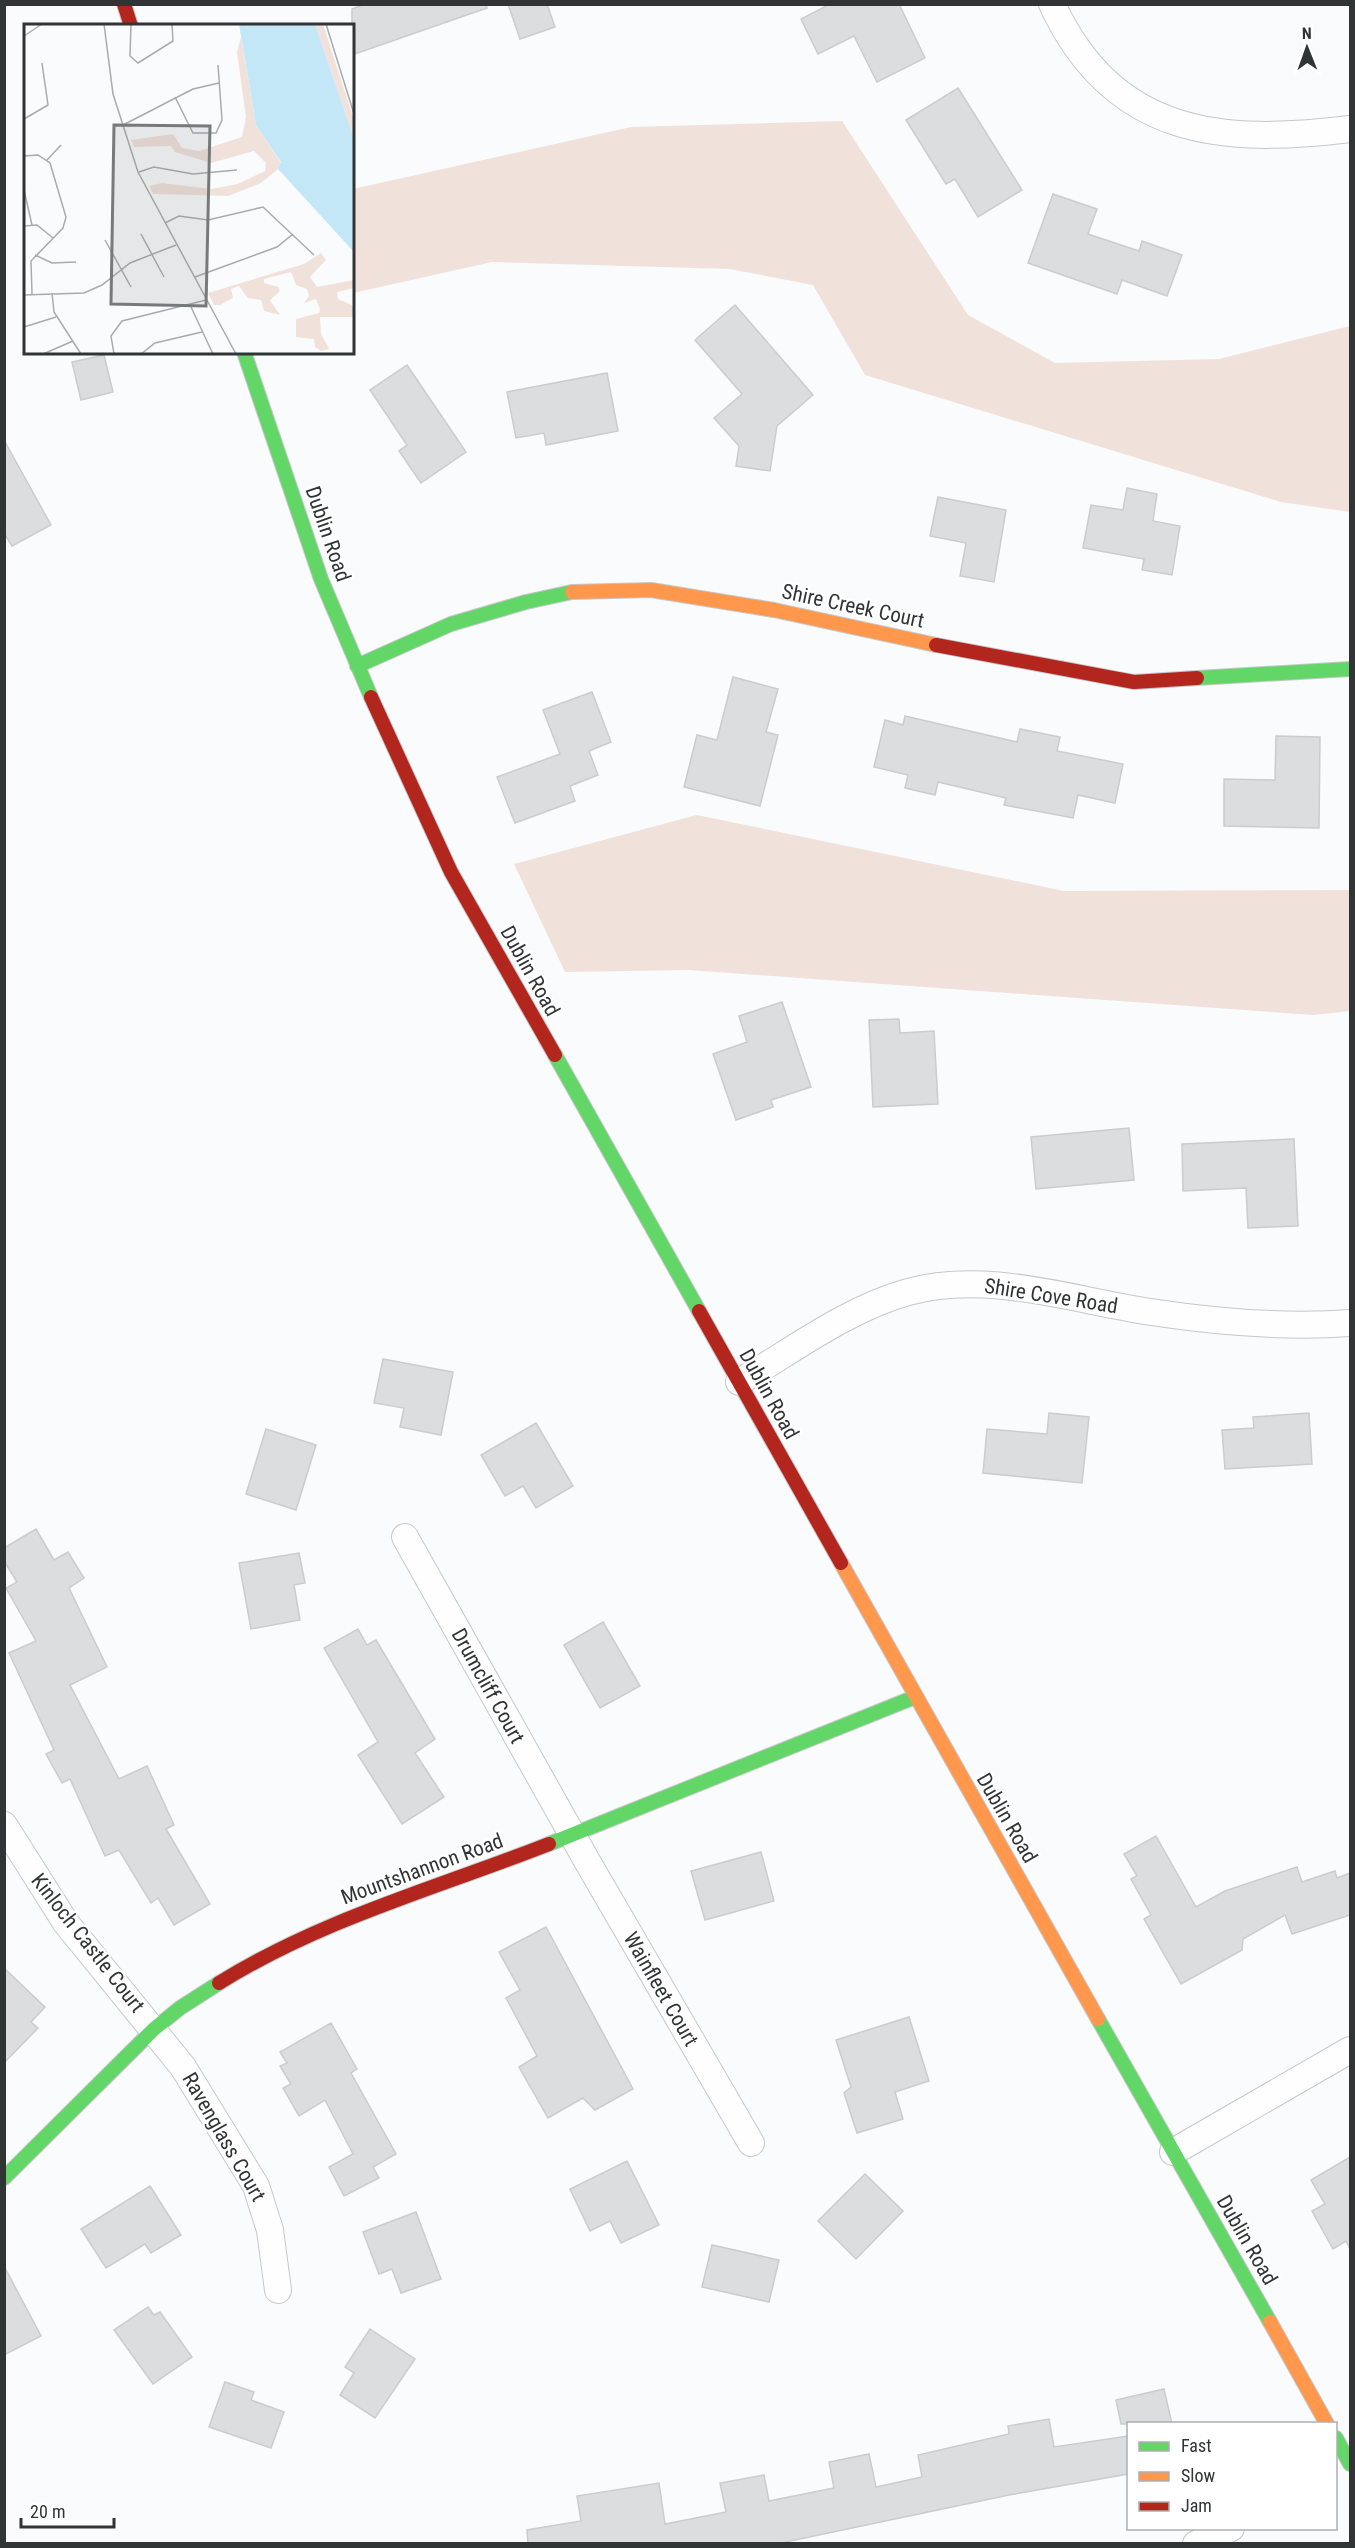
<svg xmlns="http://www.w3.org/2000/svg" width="1355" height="2548" font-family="'Roboto Condensed',sans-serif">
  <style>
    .green { fill: #f0e1da }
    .building { fill: #dbddde; stroke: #cacccd; stroke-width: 1.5 }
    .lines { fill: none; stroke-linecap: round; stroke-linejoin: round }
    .street-casing { stroke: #c5c7c9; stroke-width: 28 }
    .fast-casing { stroke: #c5c7c9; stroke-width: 16 }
    .slow-casing { stroke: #c5c7c9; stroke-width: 16 }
    .jam-casing { stroke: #c5c7c9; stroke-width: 16 }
    .street { stroke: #fefeff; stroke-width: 26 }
    .fast { stroke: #63d668; stroke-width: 14 }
    .slow { stroke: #ff974d; stroke-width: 14 }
    .jam { stroke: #b3261e; stroke-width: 14 }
    .labels { text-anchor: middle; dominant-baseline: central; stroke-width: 5; stroke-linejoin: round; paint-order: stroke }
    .street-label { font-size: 21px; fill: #313435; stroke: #fff }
    .inset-road { fill: none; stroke: #a9abad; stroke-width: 1.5 }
    .view { fill: #777a7b; fill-opacity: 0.15; stroke: #777a7b; stroke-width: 3 }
    .inset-edge { fill: none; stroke: #313435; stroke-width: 3 }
  </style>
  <rect width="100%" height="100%" fill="#f9fbfd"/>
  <g class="green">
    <path d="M 842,121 L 968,315 L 1055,363 L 1219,359 L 1350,326 L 1350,512 L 1281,502 L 865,375 L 813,285 L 730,269 L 492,262 L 353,293 L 353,189 L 631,127 Z"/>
    <path d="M 697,815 L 1064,891 L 1350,890 L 1350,1011 L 1313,1015 L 689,970 L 565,972 L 514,864 Z"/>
  </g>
  <g class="building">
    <path d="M 365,4 L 486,4 L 487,8 L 352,55 L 352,9 Z"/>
    <path d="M 508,4 L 547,4 L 555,27 L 520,39 Z"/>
    <path d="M 830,4 L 899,4 L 925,58 L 877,82 L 854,36 L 818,54 L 801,19 Z"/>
    <path d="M 958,88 L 1022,190 L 978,217 L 955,179 L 946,184 L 906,120 Z"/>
    <path d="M 1053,194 L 1097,209 L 1088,234 L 1139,251 L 1142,241 L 1182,255 L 1167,296 L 1122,280 L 1117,294 L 1028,263 Z"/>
    <path d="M 735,305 L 813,395 L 777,426 L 770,471 L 736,466 L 739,446 L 714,418 L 742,394 L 695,340 Z"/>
    <path d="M 104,355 L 113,392 L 81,400 L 72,362 Z"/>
    <path d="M 407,365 L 466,452 L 421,483 L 399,451 L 407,445 L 370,390 Z"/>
    <path d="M 607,373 L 618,431 L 546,445 L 544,433 L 516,438 L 507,392 Z"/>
    <path d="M 4,440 L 51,525 L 12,546 L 4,533 Z"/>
    <path d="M 1127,488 L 1157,494 L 1153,521 L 1180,526 L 1172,575 L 1142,570 L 1144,559 L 1083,548 L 1091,505 L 1123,510 Z"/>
    <path d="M 938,497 L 1006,510 L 994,582 L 960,576 L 966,543 L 930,536 Z"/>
    <path d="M 733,677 L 778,689 L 766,732 L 778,735 L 760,806 L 684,787 L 697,735 L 717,740 Z"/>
    <path d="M 592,692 L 611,742 L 589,751 L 598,775 L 570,786 L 575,801 L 515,823 L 497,777 L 560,754 L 543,710 Z"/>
    <path d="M 905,716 L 1017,742 L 1020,729 L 1060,737 L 1057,751 L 1123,764 L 1115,803 L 1078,795 L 1073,818 L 1004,805 L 1006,798 L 938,782 L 935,795 L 905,788 L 908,775 L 874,767 L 885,720 L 903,725 Z"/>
    <path d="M 1276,736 L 1320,737 L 1319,828 L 1224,826 L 1224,779 L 1275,780 Z"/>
    <path d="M 782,1002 L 811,1087 L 771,1100 L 773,1107 L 736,1120 L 713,1054 L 747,1042 L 739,1016 Z"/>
    <path d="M 899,1019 L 900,1033 L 934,1031 L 938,1104 L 873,1107 L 869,1020 Z"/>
    <path d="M 1129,1128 L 1134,1180 L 1036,1189 L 1031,1137 Z"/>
    <path d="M 1294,1139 L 1298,1226 L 1248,1228 L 1246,1188 L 1183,1191 L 1182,1144 Z"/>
    <path d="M 383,1359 L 453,1372 L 441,1435 L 400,1427 L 404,1408 L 374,1403 Z"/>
    <path d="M 1049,1413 L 1089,1417 L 1082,1483 L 983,1473 L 987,1429 L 1047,1434 Z"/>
    <path d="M 1309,1413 L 1312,1464 L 1225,1469 L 1222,1430 L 1254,1428 L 1253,1417 Z"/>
    <path d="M 536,1423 L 573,1486 L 536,1508 L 523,1486 L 505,1496 L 481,1455 Z"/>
    <path d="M 266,1429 L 316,1445 L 296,1510 L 246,1494 Z"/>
    <path d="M 36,1529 L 54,1560 L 68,1552 L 84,1578 L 69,1588 L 107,1667 L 70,1685 L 119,1779 L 147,1766 L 174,1825 L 166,1829 L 210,1904 L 174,1925 L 158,1898 L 151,1903 L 119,1850 L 105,1856 L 70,1779 L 62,1783 L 46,1754 L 54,1750 L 9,1653 L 36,1641 L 6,1588 L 17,1582 L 4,1561 L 4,1548 Z"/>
    <path d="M 299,1553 L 305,1583 L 294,1585 L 300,1620 L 251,1629 L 239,1563 Z"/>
    <path d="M 603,1622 L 640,1686 L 600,1708 L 564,1645 Z"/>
    <path d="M 358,1629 L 367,1645 L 376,1640 L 435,1739 L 415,1753 L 444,1797 L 402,1824 L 358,1755 L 378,1742 L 324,1648 Z"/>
    <path d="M 1156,1836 L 1196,1907 L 1225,1891 L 1297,1867 L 1302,1882 L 1335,1871 L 1337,1878 L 1350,1873 L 1350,1915 L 1292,1934 L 1285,1915 L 1243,1939 L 1242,1950 L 1181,1984 L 1144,1919 L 1151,1915 L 1131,1879 L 1137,1876 L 1124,1854 Z"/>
    <path d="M 761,1852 L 774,1901 L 705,1920 L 691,1871 Z"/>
    <path d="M 546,1927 L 633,2089 L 595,2110 L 583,2098 L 548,2118 L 519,2067 L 537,2056 L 506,1998 L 520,1990 L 499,1952 Z"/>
    <path d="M 4,1968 L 45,2007 L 31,2022 L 38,2028 L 4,2063 Z"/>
    <path d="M 909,2017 L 929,2081 L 895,2092 L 903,2119 L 857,2133 L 844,2093 L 851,2087 L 836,2040 Z"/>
    <path d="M 331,2023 L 357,2069 L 351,2073 L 396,2154 L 373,2167 L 379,2178 L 344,2196 L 329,2167 L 353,2154 L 325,2100 L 299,2116 L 283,2088 L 291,2084 L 280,2066 L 287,2063 L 280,2052 Z"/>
    <path d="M 1350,2157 L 1350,2249 L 1346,2241 L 1333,2249 L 1312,2211 L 1325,2204 L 1311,2180 Z"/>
    <path d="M 627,2161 L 659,2225 L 621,2243 L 610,2221 L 590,2231 L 570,2189 Z"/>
    <path d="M 865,2174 L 903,2211 L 856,2259 L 818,2221 Z"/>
    <path d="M 150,2186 L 181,2235 L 151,2253 L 145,2244 L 106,2268 L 81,2229 Z"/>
    <path d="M 416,2212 L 441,2279 L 401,2293 L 392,2269 L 379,2274 L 363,2232 Z"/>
    <path d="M 712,2245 L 779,2260 L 769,2302 L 702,2287 Z"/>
    <path d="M 4,2266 L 41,2336 L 4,2355 Z"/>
    <path d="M 148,2307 L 154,2315 L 160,2312 L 192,2357 L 153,2384 L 114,2330 Z"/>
    <path d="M 370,2329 L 415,2359 L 375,2418 L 340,2395 L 354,2373 L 345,2367 Z"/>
    <path d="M 225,2382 L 254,2392 L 251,2400 L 284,2412 L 271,2448 L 209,2427 Z"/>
    <path d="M 1164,2389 L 1172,2424 L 1121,2424 L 1116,2400 Z"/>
    <path d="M 1049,2419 L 1054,2447 L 1128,2436 L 1128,2474 L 1009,2495 L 776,2544 L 528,2544 L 527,2530 L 581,2521 L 577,2496 L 659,2483 L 665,2524 L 726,2512 L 720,2483 L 764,2475 L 769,2501 L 834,2488 L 829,2462 L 869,2454 L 876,2487 L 922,2477 L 918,2455 L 1009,2434 L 1008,2426 Z"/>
  </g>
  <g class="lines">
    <defs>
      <g id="street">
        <path d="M 1052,4 C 1113,136 1221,145 1350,129"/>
        <path d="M 739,1382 C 792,1351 847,1309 908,1292 C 987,1270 1071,1300 1151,1312 C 1217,1322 1283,1328 1350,1323"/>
        <path d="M 405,1537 L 587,1861 L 751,2143"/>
        <path d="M 4,1825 L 66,1923 L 183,2067 L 256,2186 L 270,2230 L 278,2290"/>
        <path d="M 1173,2152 L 1350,2050"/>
        <path d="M 1196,2544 L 1231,2528"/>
      </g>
      <g id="fast">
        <path d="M 244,352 L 321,579 L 371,697"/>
        <path d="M 357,666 L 451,624 L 526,602 L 572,592"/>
        <path d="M 1197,678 L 1350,669"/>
        <path d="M 555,1055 L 699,1311"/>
        <path d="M 549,1844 L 915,1697"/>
        <path d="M 1098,2019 L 1270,2322"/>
        <path d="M 4,2178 L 154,2029 L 180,2008 L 219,1983"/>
        <path d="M 1336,2438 L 1350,2464"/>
      </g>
      <g id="slow">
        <path d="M 572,592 L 651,590 L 774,610 L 936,645"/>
        <path d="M 841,1563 L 1098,2019"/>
        <path d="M 1270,2322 L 1327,2424"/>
      </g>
      <g id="jam">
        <path d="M 124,4 L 131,26"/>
        <path d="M 936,645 L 1134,682 L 1197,678"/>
        <path d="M 371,697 L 451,872 L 555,1055"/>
        <path d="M 699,1311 L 841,1563"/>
        <path d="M 219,1983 C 322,1919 437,1888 549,1844"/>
      </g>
    </defs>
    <use href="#street" class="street-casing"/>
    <use href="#fast" class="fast-casing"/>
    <use href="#slow" class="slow-casing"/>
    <use href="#jam" class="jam-casing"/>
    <use href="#street" class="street"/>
    <use href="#fast" class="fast"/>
    <use href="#slow" class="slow"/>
    <use href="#jam" class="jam"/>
  </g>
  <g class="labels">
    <g class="street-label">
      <text transform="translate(328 534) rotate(71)">Dublin Road</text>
      <text transform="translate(853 606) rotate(12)">Shire Creek Court</text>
      <text transform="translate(530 971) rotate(61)">Dublin Road</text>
      <text transform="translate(1051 1296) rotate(9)">Shire Cove Road</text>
      <text transform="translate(769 1394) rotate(61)">Dublin Road</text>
      <text transform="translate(488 1686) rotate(61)">Drumcliff Court</text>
      <text transform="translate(1007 1818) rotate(60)">Dublin Road</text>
      <text transform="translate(422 1869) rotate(-20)">Mountshannon Road</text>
      <text transform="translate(88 1943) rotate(52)">Kinloch Castle Court</text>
      <text transform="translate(661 1989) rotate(60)">Wainfleet Court</text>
      <text transform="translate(224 2137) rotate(60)">Ravenglass Court</text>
      <text transform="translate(1247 2240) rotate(60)">Dublin Road</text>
    </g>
  </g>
  <g transform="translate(24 24)">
    <rect width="330" height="330" fill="#f9fbfd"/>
    <path d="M 291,0 L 299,0 L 330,96 L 330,115 ZM 217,13 L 232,101 L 257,139 L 254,145 L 237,159 L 204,172 L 129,170 L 125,162 L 138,159 L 187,165 L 214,160 L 241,147 L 242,139 L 230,127 L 187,139 L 151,128 L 147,122 L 110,123 L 107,116 L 149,110 L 158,124 L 175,127 L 218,113 L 222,93 L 213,28 ZM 297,229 L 302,236 L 286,253 L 293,263 L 330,256 L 330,264 L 313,268 L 314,275 L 330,282 L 330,293 L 296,293 L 297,310 L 305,325 L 297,327 L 291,323 L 290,315 L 272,313 L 272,295 L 295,289 L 296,285 L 292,275 L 280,279 L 285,272 L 283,265 L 272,261 L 267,248 L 240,255 L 240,259 L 254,263 L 256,267 L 246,276 L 256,291 L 240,287 L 237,276 L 224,274 L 215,262 L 207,265 L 209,274 L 196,281 L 190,281 L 184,269 L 280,240 Z" fill="#f0e1da"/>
    <path d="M 215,0 L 291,0 L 330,115 L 330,228 L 254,145 L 257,138 L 232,101 Z" fill="#c4e7f7"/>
    <path class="inset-road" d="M 80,0 L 89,70 L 114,148 L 212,330M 107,0 L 106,32 L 114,39 L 149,17 L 148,0M 302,0 L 330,90M 0,12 L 18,0M 151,73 L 169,109 L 192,109 L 198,96 L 194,41M 0,95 L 24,81 L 18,39M 99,101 L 169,65 L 195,59M 0,132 L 14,131 L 26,139 L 42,193 L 39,204 L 7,237 L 8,270M 23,136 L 37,121M 115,148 L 130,143 L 169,150 L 213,146M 0,166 L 8,201M 141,199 L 155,192 L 184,196 L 239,183 L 290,231M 0,202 L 13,201 L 29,214M 117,210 L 140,253M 81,216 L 107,263M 11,231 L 28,239 L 52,238M 171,253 L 253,223 L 269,210M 28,269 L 30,288 L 57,330M 0,271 L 60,269 L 78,261 L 106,239 L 152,221M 167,283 L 189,330M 0,303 L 32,293M 19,330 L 49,317M 90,330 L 87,312 L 98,297 L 182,276M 117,330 L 131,319 L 178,308"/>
    <path class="view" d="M 90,101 L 186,102 L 182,282 L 87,280 Z"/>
    <rect width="330" height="330" class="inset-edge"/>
  </g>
  <rect width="1355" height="2548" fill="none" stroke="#313435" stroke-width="12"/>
  <rect x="1127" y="2422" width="210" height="108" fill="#ffffff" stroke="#adaeae" stroke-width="1.5"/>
  <rect x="1139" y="2442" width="30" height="9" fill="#63d668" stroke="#adaeae" stroke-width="1.5"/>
  <text x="1181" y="2452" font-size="18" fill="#313435">Fast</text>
  <rect x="1139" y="2472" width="30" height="9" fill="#ff974d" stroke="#adaeae" stroke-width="1.5"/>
  <text x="1181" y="2482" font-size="18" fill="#313435">Slow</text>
  <rect x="1139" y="2502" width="30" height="9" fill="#b3261e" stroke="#adaeae" stroke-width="1.5"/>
  <text x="1181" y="2512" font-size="18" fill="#313435">Jam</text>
  <g transform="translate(1307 48) rotate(359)" stroke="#ffffff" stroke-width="4.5" paint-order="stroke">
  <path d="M0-4.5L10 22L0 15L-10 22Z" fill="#313435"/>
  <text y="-9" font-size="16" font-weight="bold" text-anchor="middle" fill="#313435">N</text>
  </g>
  <path d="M21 2518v9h93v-9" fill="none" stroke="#313435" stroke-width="3"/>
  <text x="30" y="2518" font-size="18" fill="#313435" stroke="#ffffff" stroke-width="4.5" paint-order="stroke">20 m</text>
</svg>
